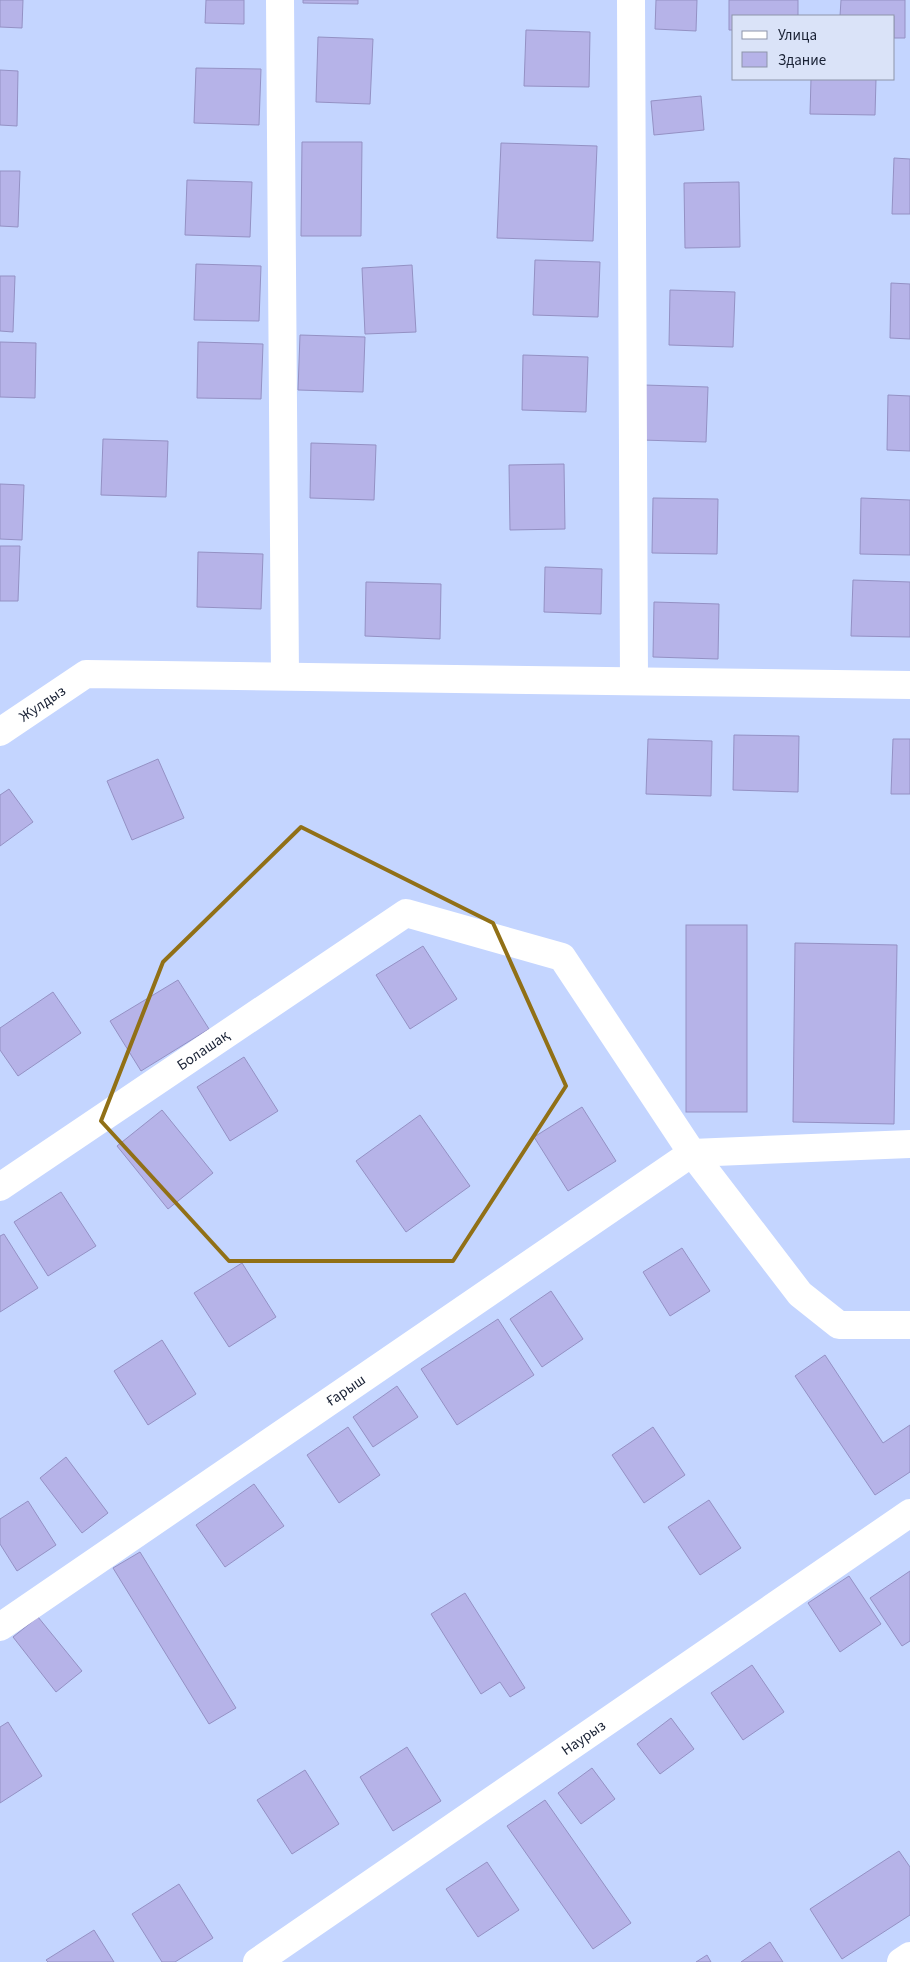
<svg xmlns="http://www.w3.org/2000/svg" width="910" height="1962" font-family="'Source Sans 3',sans-serif">
  <style>
    .building { fill: #b6b3e8; stroke: #9491c4 }
    .lines { fill: none; stroke-linecap: round; stroke-linejoin: round }
    .minor { stroke: #fff; stroke-width: 28 }
    .marked { fill: none; stroke: #917016; stroke-width: 4; stroke-linejoin: round }
    .labels { text-anchor: middle; dominant-baseline: central; stroke-width: 4; stroke-linejoin: round; paint-order: stroke }
    .street-label { font-size: 15px; fill: #192134; stroke: #dae3f8 }
  </style>
  <rect width="100%" height="100%" fill="#c4d5ff"/>
  <g class="building">
    <path d="M 0,0 L 23,0 L 22,28 L 0,27 Z"/>
    <path d="M 206,0 L 244,0 L 244,24 L 205,23 Z"/>
    <path d="M 303,0 L 358,0 L 358,4 L 303,3 Z"/>
    <path d="M 656,0 L 697,0 L 696,31 L 655,29 Z"/>
    <path d="M 729,0 L 798,0 L 798,16 L 734,16 L 734,30 L 729,30 Z"/>
    <path d="M 841,0 L 905,0 L 905,38 L 894,38 L 894,16 L 840,16 Z"/>
    <path d="M 526,30 L 590,32 L 589,87 L 524,86 Z"/>
    <path d="M 318,37 L 373,39 L 370,104 L 316,102 Z"/>
    <path d="M 196,68 L 261,69 L 259,125 L 194,123 Z"/>
    <path d="M 0,70 L 18,71 L 17,126 L 0,125 Z"/>
    <path d="M 811,79 L 876,79 L 875,115 L 810,114 Z"/>
    <path d="M 701,96 L 704,130 L 654,135 L 651,101 Z"/>
    <path d="M 302,142 L 362,142 L 361,236 L 301,236 Z"/>
    <path d="M 501,143 L 597,146 L 593,241 L 497,238 Z"/>
    <path d="M 894,158 L 910,159 L 910,214 L 892,214 Z"/>
    <path d="M 0,171 L 20,171 L 18,227 L 0,226 Z"/>
    <path d="M 187,180 L 252,182 L 250,237 L 185,235 Z"/>
    <path d="M 739,182 L 740,247 L 685,248 L 684,183 Z"/>
    <path d="M 535,260 L 600,262 L 598,317 L 533,315 Z"/>
    <path d="M 196,264 L 261,266 L 259,321 L 194,320 Z"/>
    <path d="M 412,265 L 416,332 L 365,334 L 362,268 Z"/>
    <path d="M 0,276 L 15,276 L 13,332 L 0,331 Z"/>
    <path d="M 891,283 L 910,284 L 910,339 L 890,338 Z"/>
    <path d="M 670,290 L 735,292 L 733,347 L 669,345 Z"/>
    <path d="M 300,335 L 365,337 L 363,392 L 298,390 Z"/>
    <path d="M 0,342 L 36,343 L 35,398 L 0,397 Z"/>
    <path d="M 198,342 L 263,344 L 261,399 L 197,398 Z"/>
    <path d="M 523,355 L 588,357 L 586,412 L 522,410 Z"/>
    <path d="M 644,385 L 708,387 L 706,442 L 642,440 Z"/>
    <path d="M 888,395 L 910,396 L 910,451 L 887,450 Z"/>
    <path d="M 103,439 L 168,441 L 166,497 L 101,495 Z"/>
    <path d="M 311,443 L 376,445 L 374,500 L 310,498 Z"/>
    <path d="M 564,464 L 565,529 L 510,530 L 509,465 Z"/>
    <path d="M 0,484 L 24,485 L 22,540 L 0,539 Z"/>
    <path d="M 653,498 L 718,499 L 717,554 L 652,553 Z"/>
    <path d="M 861,498 L 910,500 L 910,555 L 860,554 Z"/>
    <path d="M 0,546 L 20,546 L 18,601 L 0,601 Z"/>
    <path d="M 198,552 L 263,554 L 261,609 L 197,607 Z"/>
    <path d="M 545,567 L 602,569 L 601,614 L 544,612 Z"/>
    <path d="M 853,580 L 910,582 L 910,637 L 851,636 Z"/>
    <path d="M 366,582 L 441,584 L 440,639 L 365,636 Z"/>
    <path d="M 654,602 L 719,604 L 718,659 L 653,657 Z"/>
    <path d="M 734,735 L 799,736 L 798,792 L 733,790 Z"/>
    <path d="M 648,739 L 712,741 L 711,796 L 646,794 Z"/>
    <path d="M 893,739 L 910,739 L 910,794 L 891,794 Z"/>
    <path d="M 158,759 L 184,818 L 132,840 L 107,781 Z"/>
    <path d="M 9,789 L 33,822 L 0,846 L 0,795 Z"/>
    <rect x="686" y="925" width="61" height="187"/>
    <path d="M 795,943 L 897,945 L 894,1124 L 793,1122 Z"/>
    <path d="M 423,946 L 457,999 L 410,1029 L 376,975 Z"/>
    <path d="M 178,980 L 209,1029 L 141,1071 L 110,1021 Z"/>
    <path d="M 53,992 L 81,1033 L 18,1076 L 0,1050 L 0,1028 Z"/>
    <path d="M 244,1057 L 278,1111 L 230,1141 L 197,1087 Z"/>
    <path d="M 582,1107 L 616,1161 L 568,1191 L 534,1137 Z"/>
    <path d="M 162,1110 L 213,1173 L 168,1209 L 117,1146 Z"/>
    <path d="M 420,1115 L 470,1186 L 406,1232 L 356,1161 Z"/>
    <path d="M 61,1192 L 96,1246 L 48,1276 L 14,1222 Z"/>
    <path d="M 4,1234 L 38,1288 L 0,1312 L 0,1236 Z"/>
    <path d="M 682,1248 L 710,1291 L 670,1316 L 643,1272 Z"/>
    <path d="M 242,1263 L 276,1317 L 229,1347 L 194,1293 Z"/>
    <path d="M 551,1291 L 583,1339 L 542,1367 L 510,1319 Z"/>
    <path d="M 498,1319 L 534,1375 L 457,1425 L 421,1369 Z"/>
    <path d="M 162,1340 L 196,1394 L 148,1425 L 114,1371 Z"/>
    <path d="M 825,1355 L 883,1443 L 910,1425 L 910,1472 L 875,1495 L 795,1376 Z"/>
    <path d="M 397,1386 L 418,1417 L 373,1447 L 353,1417 Z"/>
    <path d="M 348,1427 L 380,1475 L 339,1503 L 307,1455 Z"/>
    <path d="M 653,1427 L 685,1475 L 644,1503 L 612,1455 Z"/>
    <path d="M 66,1457 L 108,1513 L 82,1533 L 40,1478 Z"/>
    <path d="M 254,1484 L 284,1526 L 225,1567 L 196,1525 Z"/>
    <path d="M 709,1500 L 741,1548 L 700,1575 L 668,1527 Z"/>
    <path d="M 28,1501 L 56,1545 L 17,1571 L 0,1544 L 0,1519 Z"/>
    <path d="M 140,1552 L 236,1708 L 209,1724 L 113,1568 Z"/>
    <path d="M 910,1571 L 910,1641 L 902,1646 L 870,1598 Z"/>
    <path d="M 849,1576 L 881,1624 L 840,1652 L 808,1603 Z"/>
    <path d="M 465,1593 L 525,1688 L 510,1697 L 500,1682 L 481,1694 L 431,1614 Z"/>
    <path d="M 38,1617 L 82,1671 L 56,1692 L 13,1637 Z"/>
    <path d="M 752,1665 L 784,1712 L 743,1740 L 711,1693 Z"/>
    <path d="M 671,1718 L 694,1749 L 660,1774 L 637,1744 Z"/>
    <path d="M 8,1722 L 42,1776 L 0,1803 L 0,1727 Z"/>
    <path d="M 407,1747 L 441,1801 L 393,1831 L 360,1777 Z"/>
    <path d="M 592,1768 L 615,1799 L 581,1824 L 558,1793 Z"/>
    <path d="M 305,1770 L 339,1824 L 292,1854 L 257,1800 Z"/>
    <path d="M 545,1800 L 631,1923 L 593,1949 L 507,1826 Z"/>
    <path d="M 899,1851 L 910,1867 L 910,1915 L 842,1959 L 810,1909 Z"/>
    <path d="M 487,1862 L 519,1910 L 478,1937 L 446,1889 Z"/>
    <path d="M 179,1884 L 213,1938 L 175,1962 L 162,1962 L 132,1914 Z"/>
    <path d="M 94,1930 L 114,1962 L 48,1962 L 46,1960 Z"/>
    <path d="M 770,1942 L 783,1962 L 741,1962 Z"/>
    <path d="M 707,1955 L 711,1962 L 696,1962 Z"/>
  </g>
  <g class="lines">
    <g class="minor">
      <path d="M 280,0 L 285,676"/>
      <path d="M 631,0 L 634,680"/>
      <path id="s1" d="M 0,732 L 86,674 L 910,685"/>
      <path d="M 692,1153 L 910,1144"/>
      <path id="s2" d="M 0,1187 L 406,913 L 562,957 L 692,1153 L 800,1294 L 839,1325 L 910,1325"/>
      <path id="s3" d="M 0,1627 L 692,1153"/>
      <path id="s4" d="M 257,1962 L 910,1513"/>
      <path d="M 901,1962 L 910,1956"/>
    </g>
  </g>
  <path class="marked" d="M 301,827 L 493,923 L 566,1086 L 453,1261 L 229,1261 L 101,1121 L 163,962 Z"/>
  <g class="labels">
    <g class="street-label">
      <text stroke="none"><textPath href="#s1" startOffset="51">Жулдыз</textPath></text>
      <text stroke="none"><textPath href="#s2" startOffset="245">Болашақ</textPath></text>
      <text stroke="none"><textPath href="#s3" startOffset="419">Ғарыш</textPath></text>
      <text stroke="none"><textPath href="#s4" startOffset="396">Наурыз</textPath></text>
    </g>
  </g>
  <rect x="732" y="15" width="162" height="65" fill="#dae3f8" stroke="#8d95aa"/>
  <rect x="742" y="31" width="25" height="8" fill="#ffffff" stroke="#8d95aa"/>
  <text x="778" y="40" font-size="15" fill="#192134">Улица</text>
  <rect x="742" y="52" width="25" height="15" fill="#b6b3e8" stroke="#8d95aa"/>
  <text x="778" y="65" font-size="15" fill="#192134">Здание</text>
</svg>
